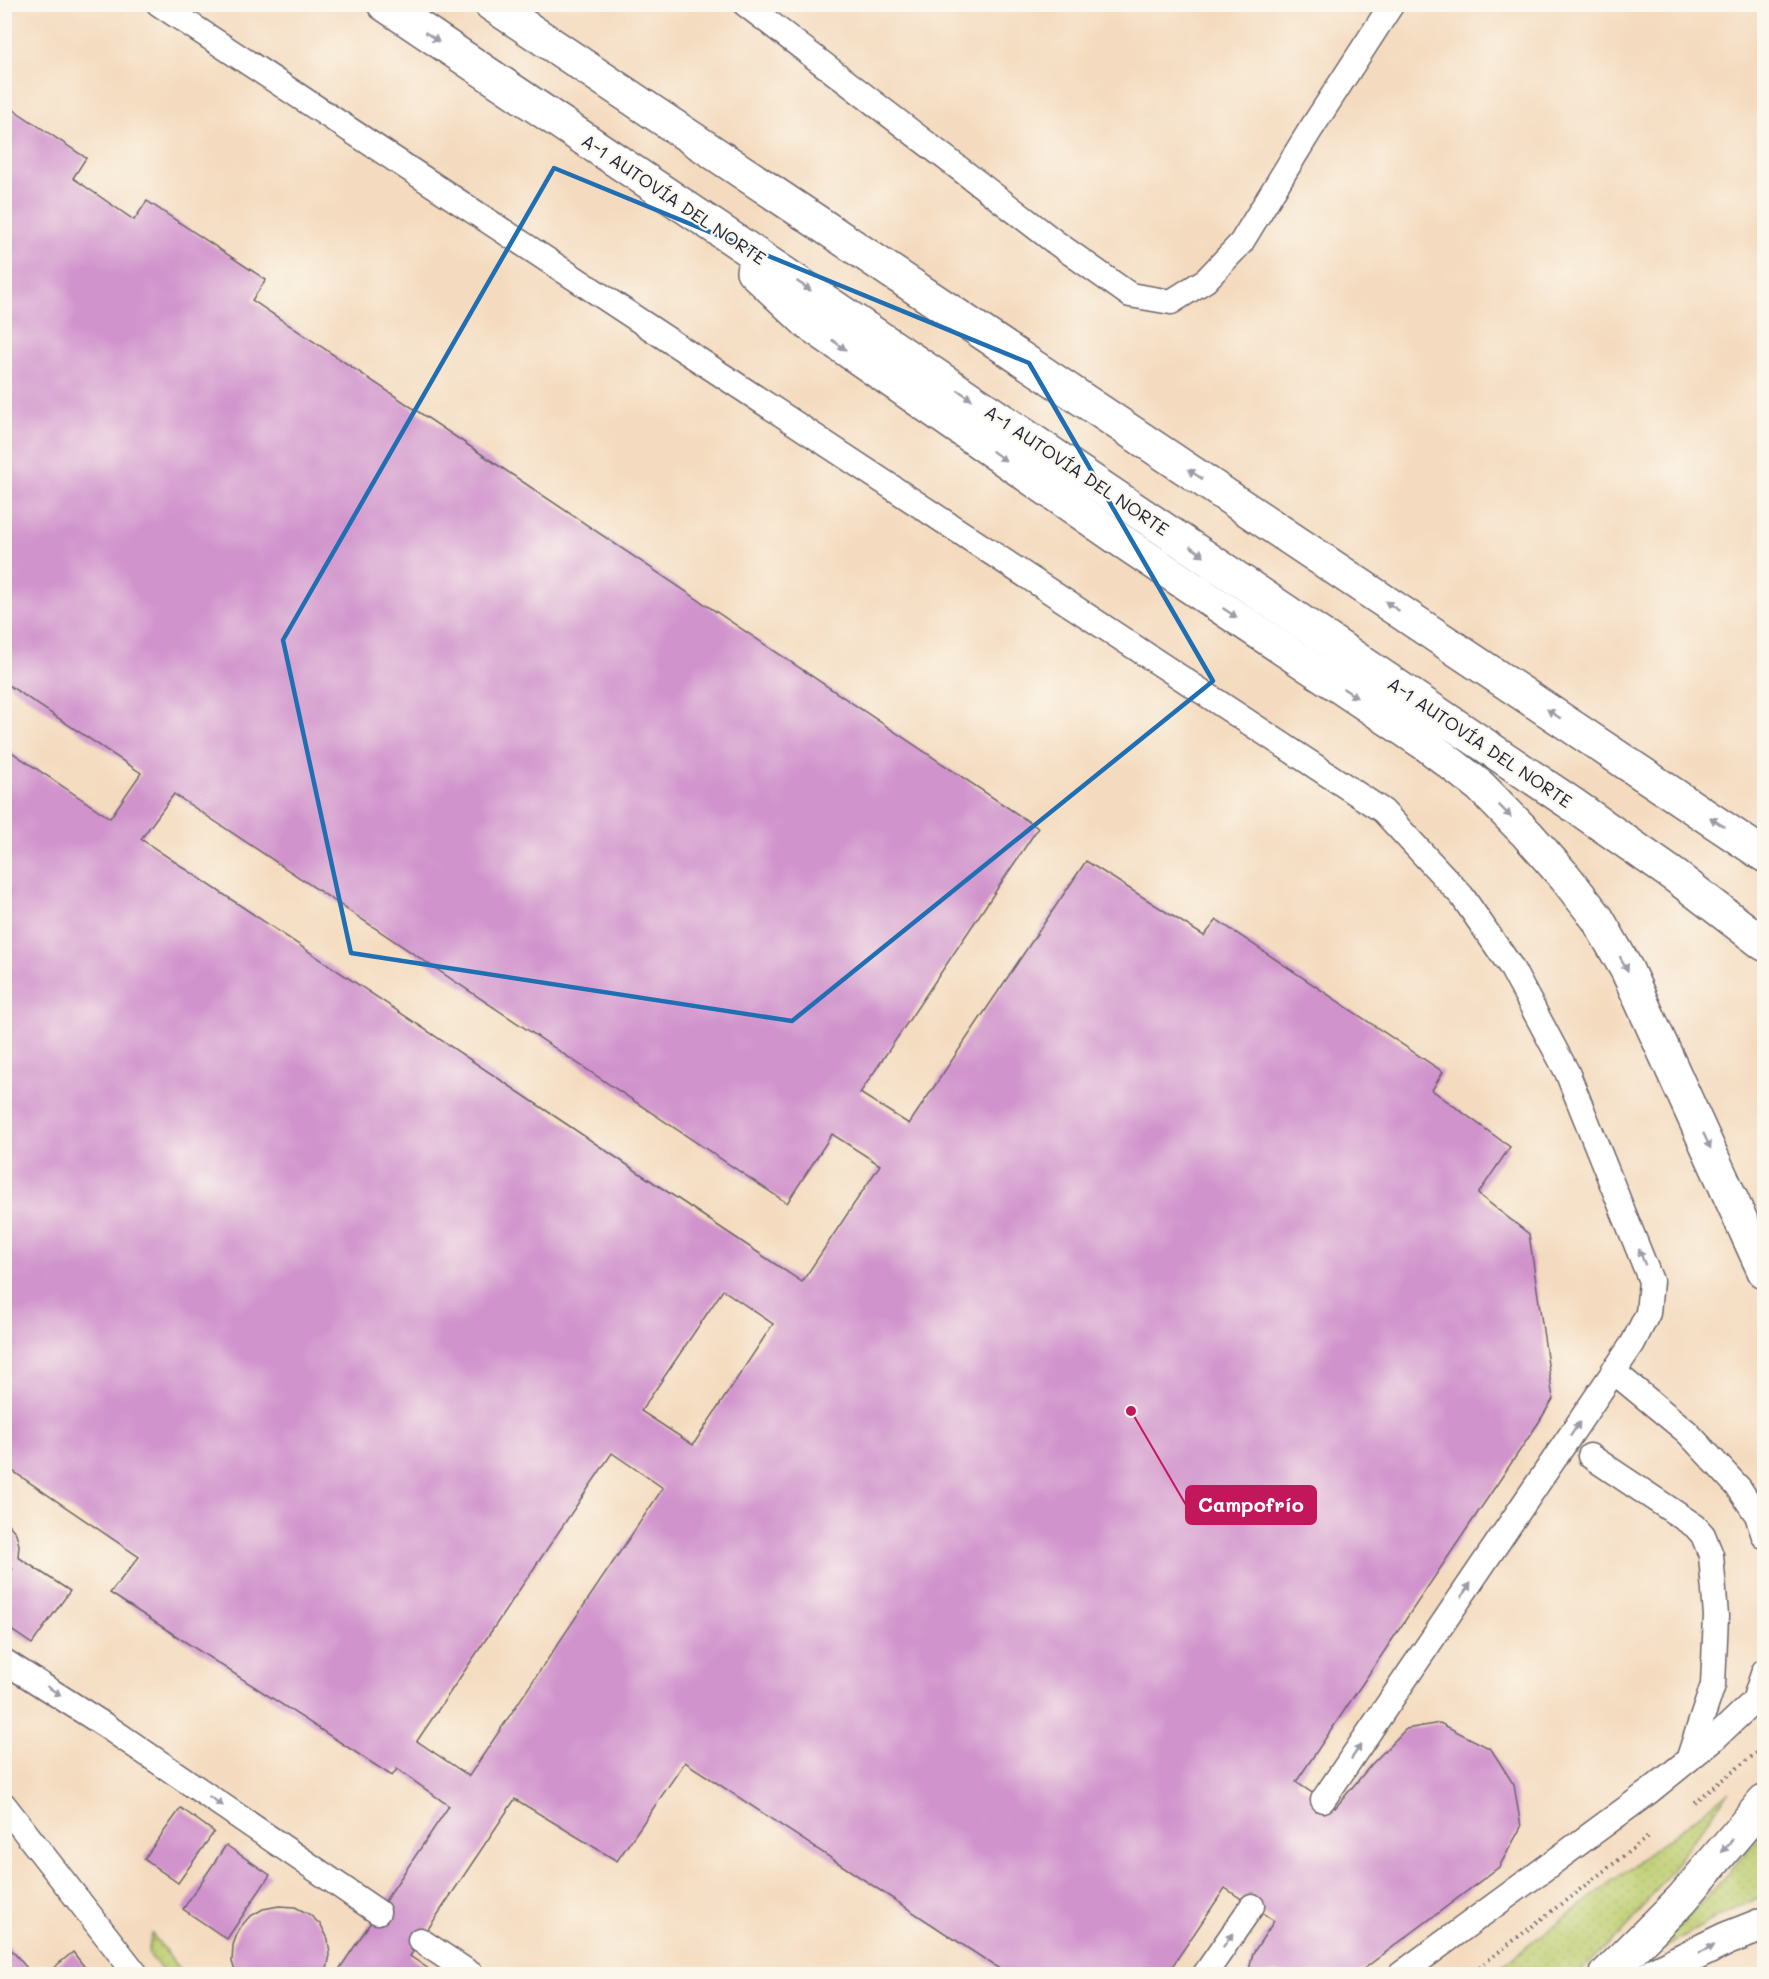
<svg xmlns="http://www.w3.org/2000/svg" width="1769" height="1979" font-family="Mali,sans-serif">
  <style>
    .garden { fill: url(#garden-dots); stroke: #707856; stroke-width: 1.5 }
    .building { fill: #d093cc; fill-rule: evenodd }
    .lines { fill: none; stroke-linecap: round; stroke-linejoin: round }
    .service-casing { stroke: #6c6369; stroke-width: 27 }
    .minor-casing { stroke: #6c6369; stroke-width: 36 }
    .motorway-casing { stroke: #6c6369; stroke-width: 36 }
    .path { stroke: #6c6369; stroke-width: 4; stroke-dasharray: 1.5 4.5; stroke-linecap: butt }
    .service { stroke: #fff; stroke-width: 24 }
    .minor { stroke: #fff; stroke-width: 33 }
    .motorway { stroke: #fff; stroke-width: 33 }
    .oneway { fill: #9c9ca7 }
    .marked { fill: none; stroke: #1f6fb2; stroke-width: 4.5; stroke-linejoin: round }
    .labels { text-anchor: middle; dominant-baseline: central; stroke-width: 4.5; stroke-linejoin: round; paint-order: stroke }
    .street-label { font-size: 18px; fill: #22223b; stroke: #fbf7ec }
    .leader { fill: none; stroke: #c2185b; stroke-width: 2 }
    .callout-dot { fill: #c2185b; stroke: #fbf7ec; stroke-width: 2 }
    .callout { fill: #c2185b; stroke: #c2185b; stroke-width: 2 }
    .callout-label { font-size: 20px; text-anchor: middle; font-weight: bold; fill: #fff }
  </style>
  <defs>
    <pattern id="garden-dots" width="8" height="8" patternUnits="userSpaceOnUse" patternTransform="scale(1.5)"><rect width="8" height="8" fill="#bdcd70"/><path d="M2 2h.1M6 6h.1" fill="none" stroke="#a2b062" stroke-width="1.8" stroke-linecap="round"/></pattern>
  </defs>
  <rect width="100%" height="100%" fill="#fbf7ec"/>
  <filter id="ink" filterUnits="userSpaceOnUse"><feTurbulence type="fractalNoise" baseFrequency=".0167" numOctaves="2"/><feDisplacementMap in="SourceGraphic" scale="12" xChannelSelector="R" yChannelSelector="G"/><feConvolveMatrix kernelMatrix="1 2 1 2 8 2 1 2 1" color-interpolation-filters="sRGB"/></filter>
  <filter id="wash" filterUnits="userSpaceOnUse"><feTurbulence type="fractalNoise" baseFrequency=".008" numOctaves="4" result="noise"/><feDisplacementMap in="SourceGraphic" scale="24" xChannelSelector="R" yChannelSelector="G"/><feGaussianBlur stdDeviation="1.35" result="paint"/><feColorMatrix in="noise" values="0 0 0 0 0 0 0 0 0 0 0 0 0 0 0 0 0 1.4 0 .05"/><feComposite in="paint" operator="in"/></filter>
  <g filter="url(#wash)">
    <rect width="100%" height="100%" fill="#f4dbbf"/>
    <g class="garden">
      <path d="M 1729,1792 L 1631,1923 L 1578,1974 L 1491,1974 Z"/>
      <path d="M 1764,1833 L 1764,1895 L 1712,1920 L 1656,1952 Z"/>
      <path d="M 152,1934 L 184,1974 L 165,1974 L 148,1953 Z"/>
    </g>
    <g id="blocks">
      <g class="building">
        <path d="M 14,110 L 86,158 L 73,178 L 134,220 L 147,201 L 266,280 L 252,300 L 1038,828 L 860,1093 L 909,1124 L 1086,861 L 1204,936 L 1217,920 L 1443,1072 L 1432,1090 L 1510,1147 L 1478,1194 L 1529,1234 L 1553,1399 L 1539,1422 L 1296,1782 L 1335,1808 L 1371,1765 L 1406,1729 L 1440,1723 L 1491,1749 L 1514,1785 L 1521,1827 L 1499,1867 L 1357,1974 L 1248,1974 L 1253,1953 L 1274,1921 L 1225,1888 L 1167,1974 L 1007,1974 L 685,1762 L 617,1861 L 515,1799 L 410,1956 L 436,1974 L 336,1974 L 449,1806 L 397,1769 L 392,1776 L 110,1593 L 139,1557 L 4,1465 L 4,747 L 110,818 L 141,773 L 4,682 L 4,124 ZM 174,794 L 787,1203 L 832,1134 L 880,1165 L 802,1282 L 141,839 ZM 723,1290 L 773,1324 L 693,1445 L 641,1411 ZM 612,1453 L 663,1488 L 469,1776 L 417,1741 Z"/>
        <path d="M 4,1519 L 16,1533 L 19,1545 L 18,1557 L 70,1591 L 32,1644 L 4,1625 L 4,1582 L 13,1568 L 4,1578 Z"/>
        <path d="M 181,1808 L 214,1832 L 178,1883 L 144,1859 Z"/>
        <path d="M 226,1845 L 270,1875 L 227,1939 L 183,1909 Z"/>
        <path d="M 279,1906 L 295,1907 L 309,1914 L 321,1925 L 328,1939 L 330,1955 L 326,1974 L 236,1974 L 232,1962 L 233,1945 L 239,1929 L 249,1917 L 263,1909 Z"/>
        <path d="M 4,1941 L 32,1974 L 4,1974 Z"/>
        <path d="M 73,1952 L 90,1974 L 46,1974 Z"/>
      </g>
    </g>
  </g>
  <g filter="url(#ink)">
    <use href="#blocks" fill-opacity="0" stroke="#6c6369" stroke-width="1.5"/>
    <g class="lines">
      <defs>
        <g id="service">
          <path d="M 159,4 L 1383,811 L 1462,896 L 1511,967 L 1567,1072 L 1651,1281 L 1648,1313 L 1633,1343 L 1323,1800"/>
          <path d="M 745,4 L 1055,242 L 1130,295 L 1171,302 L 1206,280 L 1241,243 L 1309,132 L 1392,4"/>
          <path d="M 1613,1371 L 1687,1432 L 1739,1488 L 1757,1515 L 1764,1536"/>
          <path d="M 1590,1456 L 1695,1526 L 1703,1535 L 1711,1555 L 1716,1616 L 1713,1685 L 1688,1760"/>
          <path d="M 4,1661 L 106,1726 L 378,1912"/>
          <path d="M 4,1805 L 136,1974"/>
          <path d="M 420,1940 L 471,1974"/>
          <path d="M 1205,1974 L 1252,1906"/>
          <path d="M 1401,1974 L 1650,1791 L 1714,1739 L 1754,1701 L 1764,1671"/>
        </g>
        <g id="minor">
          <path d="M 1607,1974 L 1682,1899 L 1764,1802"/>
          <path d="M 1654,1974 L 1726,1939 L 1764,1924"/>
        </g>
        <g id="motorway">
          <path d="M 384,4 L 1572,804 L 1675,876 L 1764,944"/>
          <path d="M 491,4 L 1764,855"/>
          <path d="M 753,271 L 808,323 L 1116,537 L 1427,745 L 1480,786 L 1527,834 L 1565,877 L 1597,918 L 1627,970 L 1764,1271"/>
        </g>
      </defs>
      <use href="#service" class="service-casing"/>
      <use href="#minor" class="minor-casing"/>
      <use href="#motorway" class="motorway-casing"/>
      <g class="path">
        <path d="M 1694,1802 L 1764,1747"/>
        <path d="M 1470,1974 L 1648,1837"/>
      </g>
      <use href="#service" class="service"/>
      <use href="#minor" class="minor"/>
      <use href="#motorway" class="motorway"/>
    </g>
    <defs><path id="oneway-solid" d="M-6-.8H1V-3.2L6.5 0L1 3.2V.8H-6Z" transform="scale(1.5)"/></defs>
    <g class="oneway">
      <use href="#oneway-solid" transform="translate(432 37) rotate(34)"/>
      <use href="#oneway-solid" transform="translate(804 286) rotate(34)"/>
      <use href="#oneway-solid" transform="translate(839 345) rotate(35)"/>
      <use href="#oneway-solid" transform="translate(965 395) rotate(34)"/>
      <use href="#oneway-solid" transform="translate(999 456) rotate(35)"/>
      <use href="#oneway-solid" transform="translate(1195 474) rotate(-146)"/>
      <use href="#oneway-solid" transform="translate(1197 551) rotate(34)"/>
      <use href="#oneway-solid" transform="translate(1392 606) rotate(-146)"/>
      <use href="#oneway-solid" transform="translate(1230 613) rotate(34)"/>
      <use href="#oneway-solid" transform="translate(1350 693) rotate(34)"/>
      <use href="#oneway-solid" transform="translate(1554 714) rotate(-146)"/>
      <use href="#oneway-solid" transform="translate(1505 811) rotate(45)"/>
      <use href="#oneway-solid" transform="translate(1717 822) rotate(-147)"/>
      <use href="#oneway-solid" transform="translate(1624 964) rotate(61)"/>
      <use href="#oneway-solid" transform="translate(1707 1141) rotate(65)"/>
      <use href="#oneway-solid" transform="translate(1642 1257) rotate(-112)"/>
      <use href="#oneway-solid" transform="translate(1575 1429) rotate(-56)"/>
      <use href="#oneway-solid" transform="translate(1466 1590) rotate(-56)"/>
      <use href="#oneway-solid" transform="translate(54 1691) rotate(34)"/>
      <use href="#oneway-solid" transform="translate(1356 1752) rotate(-56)"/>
      <use href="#oneway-solid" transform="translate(216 1801) rotate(34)"/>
      <use href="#oneway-solid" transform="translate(1727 1846) rotate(130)"/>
      <use href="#oneway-solid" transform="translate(1228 1940) rotate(-55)"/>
      <use href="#oneway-solid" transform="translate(1707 1949) rotate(-26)"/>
    </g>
  </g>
  <path class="marked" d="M 554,168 L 1029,363 L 1213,681 L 792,1021 L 351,953 L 283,640 Z"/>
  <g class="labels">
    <g class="street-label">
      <text transform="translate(674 199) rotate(34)">A-1 AUTOVÍA DEL NORTE</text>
      <text transform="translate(1077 470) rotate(34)">A-1 AUTOVÍA DEL NORTE</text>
      <text transform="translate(1480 742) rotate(34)">A-1 AUTOVÍA DEL NORTE</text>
    </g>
  </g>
  <path class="leader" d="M1131 1411L1186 1505"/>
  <circle class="callout-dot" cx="1131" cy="1411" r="6"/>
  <rect class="callout" x="1186" y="1486" width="130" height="38" rx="6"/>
  <g class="callout-label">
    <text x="1251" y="1512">Campofrío</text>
  </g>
  <rect width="1769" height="1979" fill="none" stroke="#fbf7ec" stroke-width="24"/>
</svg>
